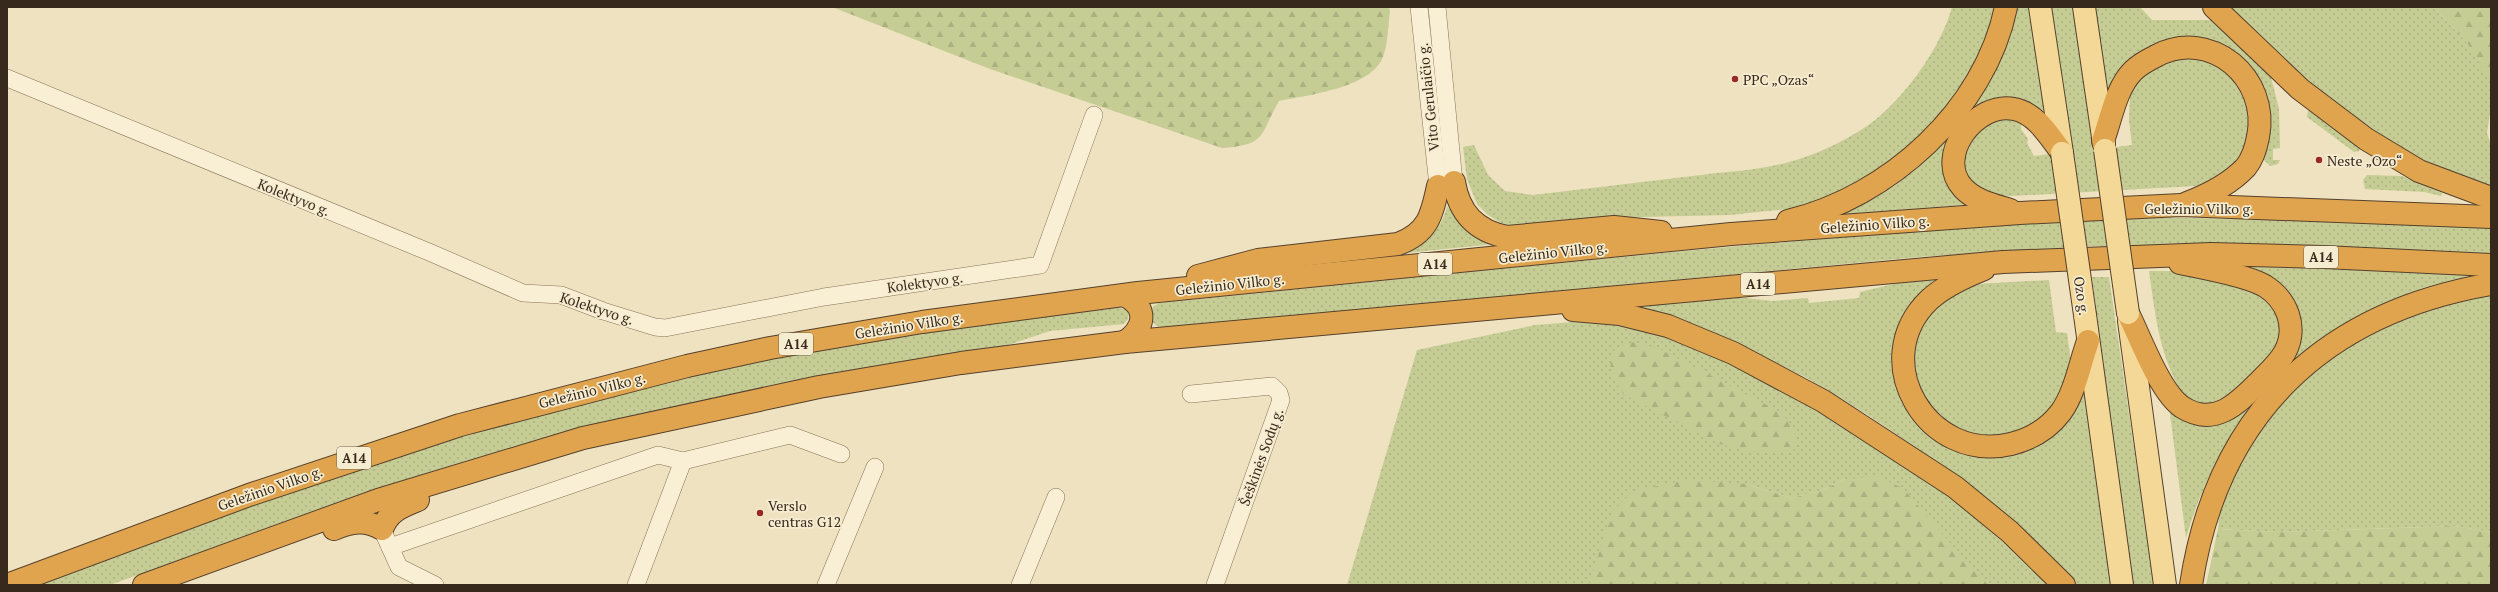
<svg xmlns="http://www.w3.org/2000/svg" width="2498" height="592" font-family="'PT Serif',serif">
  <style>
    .grass { fill: url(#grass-dots) }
    .forest { fill: url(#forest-firs) }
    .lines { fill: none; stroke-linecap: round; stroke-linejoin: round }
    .street-casing { stroke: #887358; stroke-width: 18 }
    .primary-casing { stroke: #55402c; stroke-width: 24 }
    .highway-casing { stroke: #55402c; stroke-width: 24 }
    .street { stroke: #f9efd4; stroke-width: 17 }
    .primary { stroke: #f3d897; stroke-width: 22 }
    .highway { stroke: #e0a44f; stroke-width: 22 }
    .primary-bridge-casing { stroke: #55402c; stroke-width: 24; stroke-linecap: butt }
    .primary-bridge { stroke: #f3d897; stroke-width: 22 }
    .poi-dot { fill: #982927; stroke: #f6ecd0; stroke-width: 1.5 }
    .labels { text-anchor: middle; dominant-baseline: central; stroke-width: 3.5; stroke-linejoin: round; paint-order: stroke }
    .shield { fill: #f6ecd0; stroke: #706453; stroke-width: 1 }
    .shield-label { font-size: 13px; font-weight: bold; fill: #372a1d }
    .poi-label { font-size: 14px; fill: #372a1d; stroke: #f6ecd0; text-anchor: start }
    .street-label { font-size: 14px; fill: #372a1d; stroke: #f6ecd0 }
  </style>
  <defs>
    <pattern id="grass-dots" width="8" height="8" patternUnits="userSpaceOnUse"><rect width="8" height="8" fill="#c5cd94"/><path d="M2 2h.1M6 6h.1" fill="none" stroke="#aab07f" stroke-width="1.8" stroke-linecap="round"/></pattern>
    <pattern id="forest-firs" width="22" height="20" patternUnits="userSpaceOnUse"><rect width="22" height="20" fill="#c5cd94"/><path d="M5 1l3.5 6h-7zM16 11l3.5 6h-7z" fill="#aab07f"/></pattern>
  </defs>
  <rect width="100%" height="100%" fill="#efe2c0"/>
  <g class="grass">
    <path d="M 1952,7 L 2001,7 L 1991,39 L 1936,126 L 1860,185 L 1797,208 L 1730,215 L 1599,218 L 1515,226 L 1501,223 L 1488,215 L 1477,204 L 1467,179 L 1463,147 L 1474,145 L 1488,175 L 1505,191 L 1533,195 C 1589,188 1645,182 1701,175 C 1735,171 1773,169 1805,157 C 1826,150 1849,138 1867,126 C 1902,102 1941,48 1952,7 Z"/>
    <path d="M 2012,7 L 2031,7 L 2046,121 L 2019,103 L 1953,138 L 1973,204 L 1834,216 L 1866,203 L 1894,186 L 1921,165 L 1950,137 Z"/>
    <path d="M 2051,7 L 2074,7 L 2093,150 L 2132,145 L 2129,120 L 2130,96 L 2136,82 L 2152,67 L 2176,57 L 2215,63 L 2232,74 L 2245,92 L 2252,125 L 2244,157 L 2208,185 L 2196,186 L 1994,197 L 1978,192 L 1962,167 L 1964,150 L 1982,128 L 2000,118 L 2021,120 L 2021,129 L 2028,139 L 2027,143 L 2034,156 L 2072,151 Z"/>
    <path d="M 2094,7 L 2140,7 L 2152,20 L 2215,20 L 2271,77 L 2279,109 L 2280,148 L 2273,149 L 2273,160 L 2280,160 L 2278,164 L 2270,166 L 2264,160 L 2271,128 L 2265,88 L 2249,67 L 2194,38 L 2171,38 L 2148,48 L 2132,59 L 2108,90 L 2105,86 Z"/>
    <path d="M 2227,7 L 2433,7 L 2466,41 L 2490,76 L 2491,108 L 2487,133 L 2491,145 L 2491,188 C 2463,177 2435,168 2409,154 C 2341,117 2284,60 2227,7 Z"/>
    <path d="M 2308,111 L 2313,111 L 2360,148 L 2359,151 L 2354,152 L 2307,117 Z"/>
    <path d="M 2367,175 L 2402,176 L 2442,193 L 2441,196 L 2424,192 L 2365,189 L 2363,180 Z"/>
    <path d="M 1447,206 L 1462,225 L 1504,243 L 1406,253 C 1426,244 1442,229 1447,206 Z"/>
    <path d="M 2141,217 L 2289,220 L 2491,227 L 2491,255 L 2231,245 L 2093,246 L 1918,257 L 1166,328 L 1157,326 L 1150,320 L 1153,307 L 1159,303 C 1486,271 1813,234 2141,217 Z"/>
    <path d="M 2217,265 L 2478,274 C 2458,279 2436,283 2417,290 C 2369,308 2329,335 2288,365 L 2300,323 Z"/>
    <path d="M 2149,271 L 2185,271 L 2263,294 L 2280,312 L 2281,343 L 2230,399 L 2206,407 L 2179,394 L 2181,391 C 2159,354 2155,313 2149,271 Z"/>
    <path d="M 2092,277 L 2109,277 L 2154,585 L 2132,585 Z"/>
    <path d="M 1935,280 C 1917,294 1894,317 1896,342 C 1896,352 1899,362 1901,372 C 1903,383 1903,398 1908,408 C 1927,455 2013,476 2049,437 C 2059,426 2074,390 2082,375 L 2111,585 L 2073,585 L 1928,456 L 1868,415 L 1807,378 L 1749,350 L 1630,307 L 1728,296 L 1773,301 L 1808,298 L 1809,303 L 1859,298 L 1860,292 L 1906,281 Z"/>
    <path d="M 2049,280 L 2056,332 L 2067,333 L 2071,361 L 2059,404 L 2027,432 L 1969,436 L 1930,409 L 1915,381 L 1913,353 L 1920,325 L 1940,299 L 1975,284 Z"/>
    <path d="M 2491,292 L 2491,532 L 2454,526 L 2279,532 L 2218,529 L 2222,494 L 2246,446 L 2313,367 L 2394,319 Z"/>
    <path d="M 1116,307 L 1125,309 L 1129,313 L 1128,319 L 1124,324 L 1050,331 L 1005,346 L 780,383 L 590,427 L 475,458 L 365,492 L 110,585 L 32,585 L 369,463 L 489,427 L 749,361 L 894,336 Z"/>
    <path d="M 1573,322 L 1621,325 L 1659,333 L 1731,361 L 1841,421 L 1933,483 L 2054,585 L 1992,585 L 1845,479 L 1823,490 L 1792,498 L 1745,484 L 1591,581 L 1589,585 L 1347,585 L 1417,350 L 1535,325 Z"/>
    <path d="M 2255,402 C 2222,449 2202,483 2186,538 L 2169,406 L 2238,413 Z"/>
  </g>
  <g class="forest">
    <path d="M 832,7 L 1389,7 L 1390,11 C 1388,25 1388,44 1383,57 C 1371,88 1308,95 1279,101 C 1259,135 1268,145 1222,148 L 990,69 Z"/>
    <path d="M 2433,7 L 2491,7 L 2491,82 L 2466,41 Z"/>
    <path d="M 1633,342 L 1658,348 L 1782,413 C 1792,426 1799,435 1793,451 L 1750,452 L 1720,444 L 1624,395 L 1613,378 L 1610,367 L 1615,348 Z"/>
    <path d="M 1878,477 L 1903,488 L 1973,570 L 1992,585 L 1589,585 L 1612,512 L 1633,491 L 1687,480 L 1745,484 L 1792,498 L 1823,490 L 1845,479 Z"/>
    <path d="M 2455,526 L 2491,532 L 2491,585 L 2206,585 L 2218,529 L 2279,532 Z"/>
  </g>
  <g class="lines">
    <defs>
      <g id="street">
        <path d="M 1419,7 L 1438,186"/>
        <path d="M 1437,7 L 1454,182"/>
        <path d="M 7,78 L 429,252 L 523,293 L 561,295 L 603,311 L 655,327 L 665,328 L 824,297 L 1040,265 L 1094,115"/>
        <path d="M 1191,394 L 1272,386 L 1279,393 L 1281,400 L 1215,585"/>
        <path d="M 385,536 L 399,567 L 435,585"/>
        <path d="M 390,547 L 658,455 L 683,461 L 790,435 L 841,454"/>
        <path d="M 636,585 L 683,461"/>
        <path d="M 826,585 L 875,467"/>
        <path d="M 1020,585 L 1056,497"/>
      </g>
      <g id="primary">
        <path d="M 2040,7 L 2062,153"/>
        <path d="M 2084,7 L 2104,144"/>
        <path d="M 2085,315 L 2122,585"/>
        <path d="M 2129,321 L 2165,585"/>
      </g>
      <g id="highway">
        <path d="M 2214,7 L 2300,89 L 2366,139 L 2419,171 L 2491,198"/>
        <path d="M 2103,141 C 2111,119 2116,88 2133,71 C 2139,65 2148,60 2156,56 C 2211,27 2270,78 2258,137 C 2256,148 2253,158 2246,167 C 2230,184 2208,195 2187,203"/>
        <path d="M 1454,182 C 1459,213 1476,231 1507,237 L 1614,227 L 1661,232"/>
        <path d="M 2010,210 C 1994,205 1975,201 1963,188 C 1934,156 1976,101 2014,109 C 2036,113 2050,137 2062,153"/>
        <path d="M 1788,221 C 1889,197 1985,110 2006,7"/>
        <path d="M 1984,269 C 1964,277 1944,286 1929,300 C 1866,361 1928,464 2011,444 C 2031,439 2049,428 2061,412 C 2075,393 2080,363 2088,341"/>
        <path d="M 1198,276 L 1258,260 L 1398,244 C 1428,233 1432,215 1438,186"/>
        <path d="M 1124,295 C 1149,307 1145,328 1125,342"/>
        <path d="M 1573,310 L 1620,314 L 1668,326 L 1733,353 L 1823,401 L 1955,487 L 2010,532 L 2064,585"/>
        <path d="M 2128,313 C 2140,337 2160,392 2182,407 C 2215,428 2238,403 2260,381 C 2269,372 2279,363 2285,352 C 2298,327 2287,300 2265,286 C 2246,275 2203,268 2180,263"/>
        <path d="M 334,529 C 351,522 365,519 382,529 C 389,511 401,507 418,500"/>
        <path d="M 7,585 L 249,495 L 460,425 L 687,366 L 770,348 L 922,322 L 1138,293 L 1731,234 L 2020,213 L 2181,205 L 2491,217"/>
        <path d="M 144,585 L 378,500 L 583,438 L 819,387 L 961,363 L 1125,342 L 2003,262 L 2211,254 L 2324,257 L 2491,265"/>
        <path d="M 2191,585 C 2217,414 2323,313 2491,284"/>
      </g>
    </defs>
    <use href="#street" class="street-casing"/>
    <use href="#primary" class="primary-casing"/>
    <use href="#highway" class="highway-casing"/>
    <use href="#street" class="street"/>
    <use href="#primary" class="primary"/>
    <use href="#highway" class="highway"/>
    <defs>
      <g id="primary-bridge">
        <path d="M 2105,150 L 2128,313"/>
        <path d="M 2062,153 L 2085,315"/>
      </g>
    </defs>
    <use href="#primary-bridge" class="primary-bridge-casing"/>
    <use href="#primary-bridge" class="primary-bridge"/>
  </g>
  <g class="poi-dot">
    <circle cx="1735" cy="79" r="4"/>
    <circle cx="2319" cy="160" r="4"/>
    <circle cx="760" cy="513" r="4"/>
  </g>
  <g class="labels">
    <g class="shield">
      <rect x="2304" y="246" width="34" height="22" rx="3"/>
      <rect x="1418" y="253" width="34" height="22" rx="3"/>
      <rect x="1741" y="273" width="34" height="22" rx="3"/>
      <rect x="779" y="333" width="34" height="22" rx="3"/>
      <rect x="337" y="447" width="34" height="22" rx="3"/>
    </g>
    <g class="shield-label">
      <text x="2321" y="257">A14</text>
      <text x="1435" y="264">A14</text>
      <text x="1758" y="284">A14</text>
      <text x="796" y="344">A14</text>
      <text x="354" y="458">A14</text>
    </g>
    <g class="poi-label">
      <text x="1743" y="79">PPC „Ozas“</text>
      <text x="2327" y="160">Neste „Ozo“</text>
      <text x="768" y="505">Verslo<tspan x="768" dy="16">centras G12</tspan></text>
    </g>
    <g class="street-label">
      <text transform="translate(1428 97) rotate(-96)">Vito Gerulaičio g.</text>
      <text transform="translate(294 197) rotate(22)">Kolektyvo g.</text>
      <text x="2199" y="208">Geležinio Vilko g.</text>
      <text transform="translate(1875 224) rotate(-4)">Geležinio Vilko g.</text>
      <text transform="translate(1553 252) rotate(-6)">Geležinio Vilko g.</text>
      <text transform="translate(925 282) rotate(-8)">Kolektyvo g.</text>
      <text transform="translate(1230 284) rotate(-6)">Geležinio Vilko g.</text>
      <text transform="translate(2082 296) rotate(82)">Ozo g.</text>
      <text transform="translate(597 308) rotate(18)">Kolektyvo g.</text>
      <text transform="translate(909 325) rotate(-9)">Geležinio Vilko g.</text>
      <text transform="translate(592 390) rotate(-14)">Geležinio Vilko g.</text>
      <text transform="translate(1261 457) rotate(-70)">Šeškinės Sodų g.</text>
      <text transform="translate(270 488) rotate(-19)">Geležinio Vilko g.</text>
    </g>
  </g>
  <rect width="2498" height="592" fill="none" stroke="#372a1d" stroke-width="16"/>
</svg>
